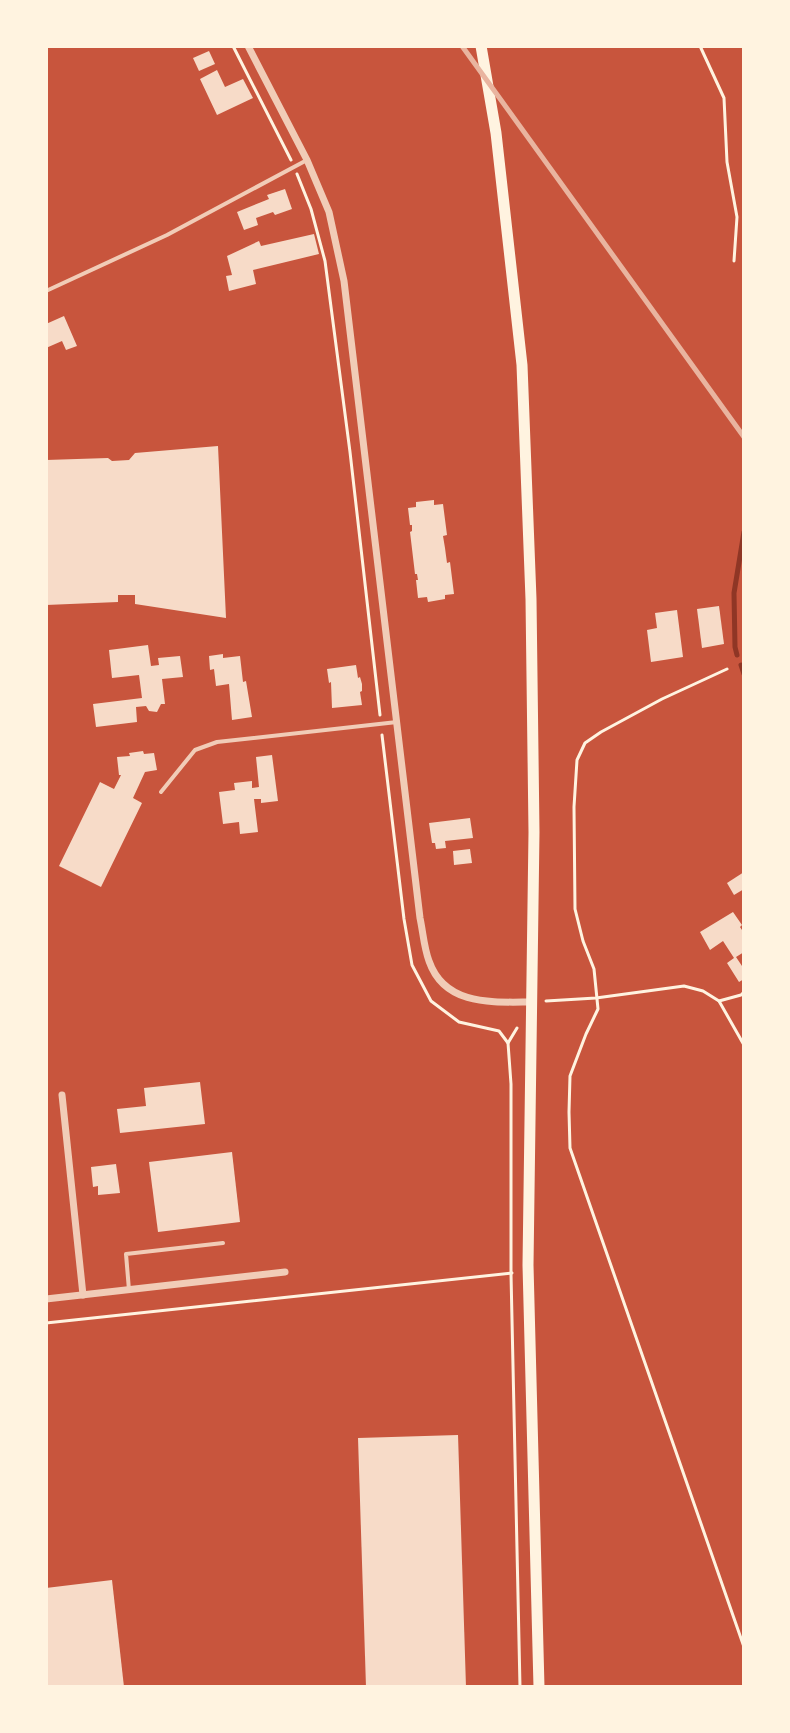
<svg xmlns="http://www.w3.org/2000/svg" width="790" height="1733" font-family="Lora,serif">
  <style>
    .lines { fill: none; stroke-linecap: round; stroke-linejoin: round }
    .stream { stroke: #8f3625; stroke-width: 5 }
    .building { fill: #f7dbc8 }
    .path { stroke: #fff3e0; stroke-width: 3 }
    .service { stroke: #f1ccb7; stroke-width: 4 }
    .minor { stroke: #f1ccb7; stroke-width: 7 }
    .primary { stroke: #fff3e0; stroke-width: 11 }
    .rail { stroke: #e9b49f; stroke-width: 5 }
  </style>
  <rect width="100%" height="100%" fill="#c8553d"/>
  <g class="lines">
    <g class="stream">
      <path d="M 737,655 L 735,647 L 734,593 L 744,532"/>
      <path d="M 741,665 L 744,674"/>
    </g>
  </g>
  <g class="building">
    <path d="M 209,51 L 215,64 L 199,71 L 193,58 Z"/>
    <path d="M 217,70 L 225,87 L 243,79 L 253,98 L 217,115 L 200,79 Z"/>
    <path d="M 285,189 L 292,209 L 275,215 L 273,212 L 256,218 L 258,225 L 244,230 L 237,212 L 269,199 L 267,195 Z"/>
    <path d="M 314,234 L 319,254 L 253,270 L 256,284 L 229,291 L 226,276 L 232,275 L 227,256 L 259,241 L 261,246 Z"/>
    <path d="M 64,316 L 77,346 L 66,350 L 62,341 L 46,348 L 46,324 Z"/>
    <path d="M 218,446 L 226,618 L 135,604 L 135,595 L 118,595 L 118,602 L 46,605 L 46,460 L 108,458 L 112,461 L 129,460 L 135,453 Z"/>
    <path d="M 434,500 L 434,505 L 443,504 L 447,535 L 443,536 L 445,548 L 447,563 L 450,562 L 454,594 L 445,595 L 445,599 L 428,602 L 427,597 L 418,598 L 416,580 L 418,580 L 417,574 L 415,574 L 410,532 L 412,531 L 412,525 L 410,525 L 408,508 L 416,507 L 416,502 Z"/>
    <path d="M 719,606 L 724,644 L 702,648 L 697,609 Z"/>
    <path d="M 677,610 L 683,657 L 651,662 L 647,630 L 657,628 L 655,613 Z"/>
    <path d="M 148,645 L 151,666 L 159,665 L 158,658 L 180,656 L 183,677 L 162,679 L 165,704 L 161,704 L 157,712 L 149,711 L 146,706 L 136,707 L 137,722 L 96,727 L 93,704 L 142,698 L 139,675 L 112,678 L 109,650 Z"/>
    <path d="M 223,654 L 223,658 L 240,656 L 243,682 L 246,681 L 252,717 L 232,720 L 229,684 L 216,686 L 214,669 L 210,670 L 209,656 Z"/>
    <path d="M 356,665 L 358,678 L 360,677 L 362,684 L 362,691 L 360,692 L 362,705 L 332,708 L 331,682 L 329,683 L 327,669 Z"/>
    <path d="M 143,751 L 144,754 L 154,753 L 157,770 L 145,772 L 133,798 L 142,803 L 101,887 L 59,866 L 100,782 L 114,789 L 121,775 L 119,775 L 117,757 L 130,756 L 129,753 Z"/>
    <path d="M 272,755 L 278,801 L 261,803 L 261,799 L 254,799 L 258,832 L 240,834 L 239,822 L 223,824 L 219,792 L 235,790 L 234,783 L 252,781 L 252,788 L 259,787 L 256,757 Z"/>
    <path d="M 470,818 L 473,838 L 445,841 L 446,848 L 436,849 L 435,843 L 432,843 L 429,823 Z"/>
    <path d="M 470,849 L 472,863 L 454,865 L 453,851 Z"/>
    <path d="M 744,872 L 744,889 L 734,895 L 727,883 Z"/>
    <path d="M 733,912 L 742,925 L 740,927 L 744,933 L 744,952 L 736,957 L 744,969 L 744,979 L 739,982 L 727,963 L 734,958 L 723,941 L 710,950 L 700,932 Z"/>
    <path d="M 200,1082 L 205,1124 L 120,1133 L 117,1109 L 146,1106 L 144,1088 Z"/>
    <path d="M 232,1152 L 240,1222 L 158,1232 L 149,1162 Z"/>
    <path d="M 116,1164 L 120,1193 L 98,1195 L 98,1186 L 93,1187 L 91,1167 Z"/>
    <path d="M 458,1435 L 466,1687 L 366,1687 L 358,1438 Z"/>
    <path d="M 112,1580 L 124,1687 L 46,1687 L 46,1588 Z"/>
  </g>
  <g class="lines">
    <g class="path">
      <path d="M 233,46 L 291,160"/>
      <path d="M 700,46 L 724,98 L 727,162 L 737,217 L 734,261"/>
      <path d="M 297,174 L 311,209 L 325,261 L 350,452 L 380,715"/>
      <path d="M 727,669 L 662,699 L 601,732 L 585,743 L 577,760 L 574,807 L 575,909 L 583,941 L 594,969 L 598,1009 L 586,1034 L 570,1076 L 569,1112 L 570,1148 L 744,1647"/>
      <path d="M 382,735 L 404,919 L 412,965 L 431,1001 L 459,1022 L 499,1031 L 508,1043"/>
      <path d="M 546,1001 L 596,998 L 684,986 L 703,991 L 719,1001 L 744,1045"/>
      <path d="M 719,1001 L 741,995 L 744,992"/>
      <path d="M 517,1028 L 508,1043 L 511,1084 L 511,1274 L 520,1687"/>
      <path d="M 46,1323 L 512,1273"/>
    </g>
    <g class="service">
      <path d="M 46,291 L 167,235 L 307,160"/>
      <path d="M 161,792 L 195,750 L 217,742 L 397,722"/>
      <path d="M 129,1290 L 126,1254 L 223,1243"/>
    </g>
    <g class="minor">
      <path d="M 248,46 L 307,160 L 329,212 L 344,281 L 420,918 C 423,932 424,948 429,961 C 445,1007 494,1002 533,1002"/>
      <path d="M 62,1095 L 83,1295"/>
      <path d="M 46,1299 L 285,1272"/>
    </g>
    <path class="primary" d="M 481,46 L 496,133 L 522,365 L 531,599 L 534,832 L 528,1265 L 539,1687"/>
    <path class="rail" d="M 462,46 L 744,437"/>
  </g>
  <rect width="790" height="1733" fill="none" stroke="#fff3e0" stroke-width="96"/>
</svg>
